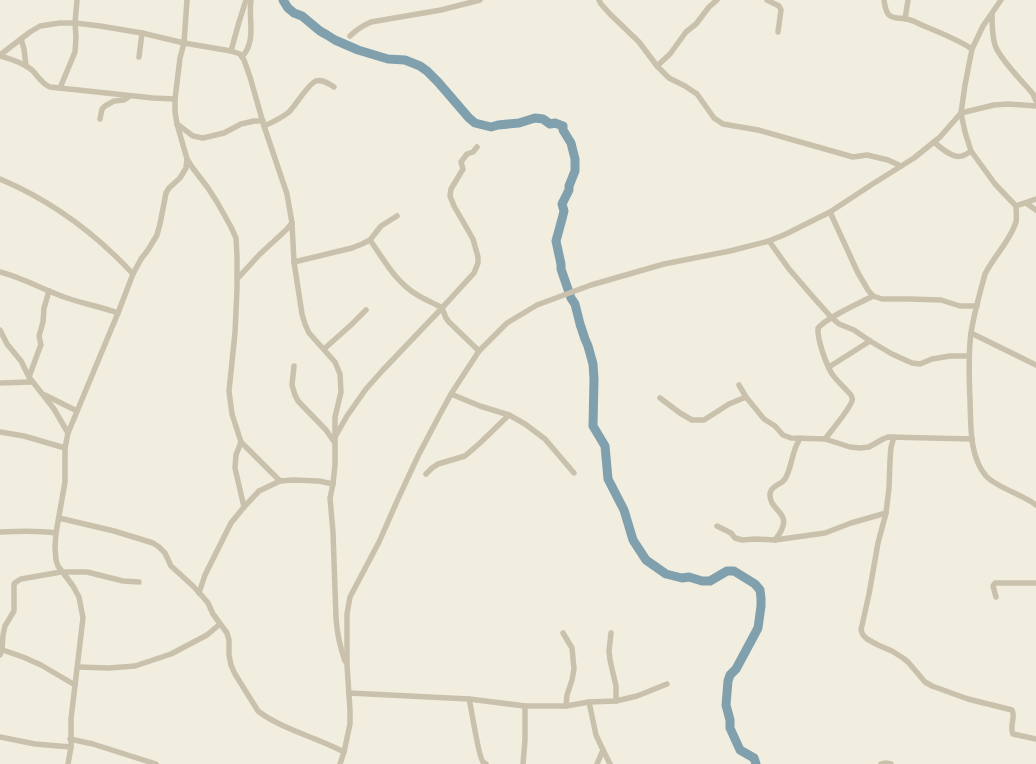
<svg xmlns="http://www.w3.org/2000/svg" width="1036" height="764" font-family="Cabin,sans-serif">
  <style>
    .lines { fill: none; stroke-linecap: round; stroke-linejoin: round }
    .river { stroke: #81a0ad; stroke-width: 9 }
    .minor { stroke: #c9c1ac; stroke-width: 5.5 }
  </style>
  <rect width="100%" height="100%" fill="#f1eee0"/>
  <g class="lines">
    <path class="river" d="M 283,0 L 288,8 L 294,13 L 302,16 L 320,31 L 327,35 L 335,40 L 358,50 L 388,59 L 405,60 L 420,66 L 427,71 L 438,82 L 469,118 L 475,123 L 491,127 L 498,125 L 519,123 L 535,118 L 543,119 L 550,124 L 555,123 L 563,126 L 563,130 L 571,143 L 575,159 L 575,171 L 569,186 L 569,190 L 562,204 L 564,211 L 562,219 L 556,241 L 561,264 L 561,269 L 571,298 L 575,304 L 580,324 L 585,339 L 588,346 L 593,364 L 594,379 L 593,426 L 605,446 L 608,479 L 624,510 L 633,540 L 646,560 L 666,574 L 682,578 L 689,577 L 702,581 L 710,581 L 727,571 L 734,571 L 755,584 L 760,590 L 761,598 L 761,606 L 758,628 L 736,669 L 730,675 L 728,681 L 726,705 L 730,720 L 730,728 L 740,750 L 754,758 L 756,764"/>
    <g class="minor">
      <path d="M 599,0 L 601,4 L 610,14 L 639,42 L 657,66 L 669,78 L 685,86 L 697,94 L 714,118 L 723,124 L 758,130 L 853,157 L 867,155 L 888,160 L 901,166"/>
      <path d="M 767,0 L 779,6 L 781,10 L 778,32"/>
      <path d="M 884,0 C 885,5 885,11 889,15 C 894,20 903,17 910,20 C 915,21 919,24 924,26 C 941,33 957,39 972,49"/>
      <path d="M 992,14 C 992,24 992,35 995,45 C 999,58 1023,82 1033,94 L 1036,101"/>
      <path d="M 905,19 L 908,0"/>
      <path d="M 350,36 C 357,29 362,26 371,22 L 441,10 L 480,0"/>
      <path d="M 21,39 L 24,49 L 26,66"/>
      <path d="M 231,51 L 239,22 L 246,0"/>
      <path d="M 0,55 L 30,32 L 40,26 L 60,23 L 75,23 L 100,26 L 142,33 L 184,43 L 231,51 L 240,54 L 244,60 L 250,77 L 264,126 L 287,194 L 292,223 L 294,262 L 302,314 L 305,324 L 309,333 L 335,362 L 340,374 L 341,392 L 335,417 L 335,465 L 333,484 L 330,498 L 333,532 L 336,618 C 337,633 340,647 345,661"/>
      <path d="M 0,56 C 11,59 23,63 32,70 C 38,76 42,84 50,87 L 153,98 L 175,99"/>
      <path d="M 139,57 L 142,33"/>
      <path d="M 242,57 C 257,40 248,20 251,0"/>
      <path d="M 657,66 L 670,54 L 686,32 L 696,24 L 709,7 L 717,0"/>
      <path d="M 60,88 L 75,52 L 76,37 L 75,23 L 77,0"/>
      <path d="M 1036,106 L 1008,104 L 994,105 L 961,113 L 965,132 L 971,151 L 995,184 L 1016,206 C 1016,211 1017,217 1016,222 C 1010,241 994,256 985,274 C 980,293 974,313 971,333 C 968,355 969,378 970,400 C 971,425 969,456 986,476 C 997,488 1022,494 1036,505"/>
      <path d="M 100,119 L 102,109 L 105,106 L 114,101 L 124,100 L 130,96"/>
      <path d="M 177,124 L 193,136 L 203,138 L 224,133 L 241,124 L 254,121 L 263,121"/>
      <path d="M 264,126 C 273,122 282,118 289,112 C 296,105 308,84 316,81 C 323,79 329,84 334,87"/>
      <path d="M 934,142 C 941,148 953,159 962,156 C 966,155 968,153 971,151"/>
      <path d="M 187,159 L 192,167 L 208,188 L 217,202 L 231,227 L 236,238 L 237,256 L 237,289 L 235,333 L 229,391 L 232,414 L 241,442 L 280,481"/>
      <path d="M 0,179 C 50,200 96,234 133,274"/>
      <path d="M 1026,203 L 1036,210"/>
      <path d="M 1016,206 L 1036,199"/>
      <path d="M 830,212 L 858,273 L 868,290 L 873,296 L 882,299 L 909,299 L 941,300 L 960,306 L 977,306"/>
      <path d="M 370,240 C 382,257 393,277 410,290 C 420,298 432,302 442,308 L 446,318 L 449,322 L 479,351"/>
      <path d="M 769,241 L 789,269 L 814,298 L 832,318 L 839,324 L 854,330 L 870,341 L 892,354 L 912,363 L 920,364 L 932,359 L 950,356 L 969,356"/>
      <path d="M 294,262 L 352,248 L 362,244 L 370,240 L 381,226 L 397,216"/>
      <path d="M 0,272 C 23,278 44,290 67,298 C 84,304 102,307 118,313"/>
      <path d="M 238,278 L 260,254 L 286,230 L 292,223"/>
      <path d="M 49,291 L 44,308 L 43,322 L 39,336 L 41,345 L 40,347 L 29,377 L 54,409 L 68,433"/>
      <path d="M 0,330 L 7,344 L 21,361 L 29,377"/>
      <path d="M 971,333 L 1036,365"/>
      <path d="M 324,349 L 351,325 L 366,310"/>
      <path d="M 294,366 L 292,385 L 295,395 L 298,401 L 326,430 L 335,443"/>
      <path d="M 829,367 L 870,341"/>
      <path d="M 0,383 L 32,382"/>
      <path d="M 739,385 L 746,397 L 764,419 L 775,426 L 783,435 L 791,438 L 825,439 L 850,447 L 860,448 L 869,447 L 883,439 L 888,437 L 972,439"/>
      <path d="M 451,394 L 480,406 L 509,415 L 525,424 L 545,439 L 574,473"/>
      <path d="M 45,395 L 77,411"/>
      <path d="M 660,398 L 680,413 L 692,420 L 704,420 L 729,404 L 746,397"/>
      <path d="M 0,432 L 24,436 L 65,448"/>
      <path d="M 335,437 L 347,416 L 366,389 L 382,371 L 442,308 L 474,273 L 478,263 L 478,257 L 473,239 L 454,206 L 450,196 L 451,189 L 463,169 L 461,162 L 467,154 L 473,152 L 477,147"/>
      <path d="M 894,437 L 891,447 L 890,460 L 889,488 L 886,513 L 878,543 L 869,594 L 861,630 L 863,635 L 867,639 L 878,645 L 892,651 L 903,658 L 908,662 L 925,682 L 932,686 L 968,699 L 1012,710 C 1016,717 1009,726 1013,734 L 1036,739"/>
      <path d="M 825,439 C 831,431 849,410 852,401 C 853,398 852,398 851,395 C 845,388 837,381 832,374 C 826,364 817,339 818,328 C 829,316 858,304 873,296"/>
      <path d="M 241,442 L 236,455 L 235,468 L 244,507"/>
      <path d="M 426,474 L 432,468 L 438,464 L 465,456 L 480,443 L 509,415"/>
      <path d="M 59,518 L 114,531 L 153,543 L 159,547 L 165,553 L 171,566 L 193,586 L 203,597 L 208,603 L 213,614 L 227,633 L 229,640 L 229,655 L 231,665 L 235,674 L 258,711 C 281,729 318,738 344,752"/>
      <path d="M 717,526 L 731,533 L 735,538 L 742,540 L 755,539 L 775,540 L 825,533 L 851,523 L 886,513"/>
      <path d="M 0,532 C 19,531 37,530 56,533"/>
      <path d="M 775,540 C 798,511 768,513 770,493 C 772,485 781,485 785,479 C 790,471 791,461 794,452 C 795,447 798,443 800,438"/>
      <path d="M 199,593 L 205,575 L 231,523 L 244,507 L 259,491 L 280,481 L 293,480 L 319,481 L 333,484"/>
      <path d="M 996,597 L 993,586 L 995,583 L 1036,583"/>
      <path d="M 563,633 L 572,648 L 574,669 L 572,680 L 567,695 L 566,706"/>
      <path d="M 611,633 L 609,651 L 610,660 L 616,686 L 616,701"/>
      <path d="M 0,649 L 23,657 L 41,665 L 75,685"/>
      <path d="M 0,655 L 2,650 L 3,635 L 5,626 L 14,611 L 14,584 L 16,582 L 21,579 L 61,572 L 87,572 L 123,581 L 139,582"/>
      <path d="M 78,667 L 109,668 L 135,666 L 171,654 L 207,635 L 220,624"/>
      <path d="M 349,693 L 469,699 L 525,706 L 566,706 L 589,702 L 616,701 L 637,696 L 667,684"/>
      <path d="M 469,699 C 472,710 478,756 483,762 C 484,763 485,763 486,764"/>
      <path d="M 589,702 L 596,735 L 603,750 L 597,764"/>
      <path d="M 0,737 L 35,744 L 71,747"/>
      <path d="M 70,739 L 93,744 L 156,764"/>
      <path d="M 603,750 L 610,764"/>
      <path d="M 68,764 L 71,747 L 71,719 L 83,618 L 79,597 L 73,586 L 58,566 L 56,560 L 55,547 L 56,533 L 65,482 L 65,448 L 68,433 L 118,313 L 133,274 L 141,259 L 148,250 L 157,235 L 160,224 L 166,193 L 169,188 L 180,178 L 186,168 L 187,159 L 177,124 L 175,112 L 175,99 L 180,58 L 184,43 L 187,0"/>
      <path d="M 340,764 L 344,752 L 350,724 L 350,710 L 347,665 L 347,614 L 350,597 L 379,542 L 398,499 L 418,456 L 438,418 L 451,394 L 479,351 L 507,323 L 537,305 L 591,285 L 664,264 L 730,251 L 769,241 L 786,234 L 830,212 L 871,185 L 914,158 L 940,137 L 961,113 L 965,85 L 972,49 L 983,26 L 1001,0"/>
      <path d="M 523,764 L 525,740 L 525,706"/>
      <path d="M 881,764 L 886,763 L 891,764"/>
    </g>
  </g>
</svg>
